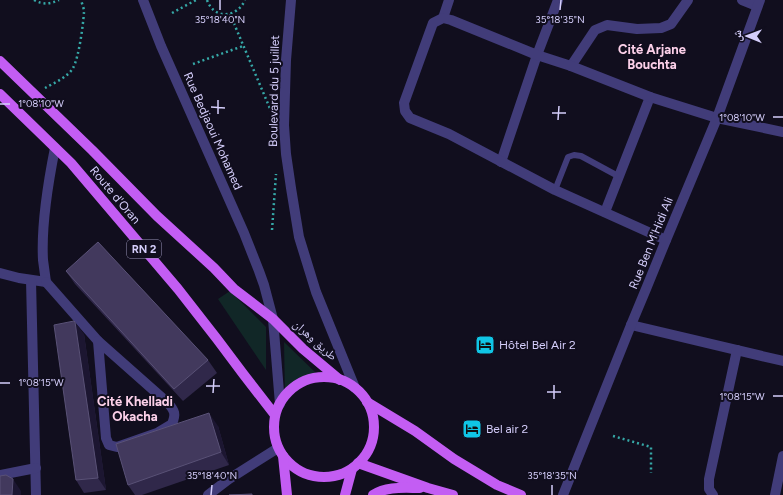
<svg xmlns="http://www.w3.org/2000/svg" width="783" height="495" font-family="Figtree,'Noto Naskh Arabic',sans-serif">
  <style>
    .green { fill: #112727 }
    .lines { fill: none; stroke-linecap: round; stroke-linejoin: round }
    .path { stroke: #36a8a7; stroke-width: 2.5; stroke-dasharray: 2 3; stroke-linecap: butt }
    .lane { stroke: #413c79; stroke-width: 6 }
    .street { stroke: #413c79; stroke-width: 10 }
    .primary { stroke: #c35df3; stroke-width: 10 }
    .wall { fill: #30284a }
    .shaded-wall { fill: #1c1631 }
    .building { fill: #42395d; stroke: #595176 }
    .ticks { fill: none; stroke: #d5cefb; stroke-width: 1.5 }
    .labels { text-anchor: middle; dominant-baseline: central; stroke-width: 4; stroke-linejoin: round; paint-order: stroke }
    .shield { fill: #110e1e; stroke: #9a94b9; stroke-width: 1 }
    .shield-label { font-size: 11px; font-weight: bold; fill: #d5cefb }
    .street-label { font-size: 12px; fill: #d5cefb; stroke: #110e1e }
    .poi-label { font-size: 12px; fill: #d5cefb; stroke: #110e1e; text-anchor: start }
    .neighbourhood-label { font-size: 13px; font-weight: bold; fill: #fcd0e9; stroke: #110e1e }
    .ticks-label { font-size: 10px; text-anchor: middle; fill: #d5cefb; stroke: #110e1e; stroke-width: 4; stroke-linejoin: round; paint-order: stroke }
  </style>
  <rect width="100%" height="100%" fill="#110e1e"/>
  <g class="green">
    <path d="M 230,291 L 266,327 L 266,370 L 218,299 Z"/>
    <path d="M 284,342 L 318,375 C 302,379 295,384 285,396 Z"/>
  </g>
  <g class="lines">
    <g class="path">
      <path d="M 34,0 C 43,5 50,4 59,0"/>
      <path d="M 207,0 C 214,20 237,18 245,0"/>
      <path d="M 172,13 L 196,0"/>
      <path d="M 230,14 L 271,111"/>
      <path d="M 193,64 L 243,46"/>
      <path d="M 45,88 C 54,83 68,77 73,68 C 79,57 83,26 84,12 C 84,8 82,4 81,0"/>
      <path d="M 272,230 L 276,174"/>
      <path d="M 613,436 L 651,447 L 651,473"/>
    </g>
    <path class="lane" d="M 555,190 L 568,157 L 574,155 L 581,156 L 618,176"/>
    <g class="street">
      <path d="M 143,0 L 161,46 L 244,233 L 259,271 L 264,285 L 273,319 L 280,404"/>
      <path d="M 291,0 L 286,60 L 284,125 L 286,154 L 291,188 L 299,237 L 316,292 L 355,388"/>
      <path d="M 742,0 L 757,6"/>
      <path d="M 443,18 L 449,0"/>
      <path d="M 571,66 L 595,30 L 607,25 L 637,29 L 661,28 L 671,24 L 688,0"/>
      <path d="M 501,162 L 537,55 L 558,0"/>
      <path d="M 605,212 L 650,97"/>
      <path d="M 666,240 L 555,190 L 449,134 L 410,118 L 405,111 L 404,103 L 433,23 L 443,18 L 451,20 L 537,55 L 571,66 L 650,97 L 717,118 L 783,132"/>
      <path d="M 0,273 L 19,278 L 46,282 C 45,275 44,267 43,260 C 41,224 48,183 55,148"/>
      <path d="M 31,280 L 36,495"/>
      <path d="M 46,282 L 98,341"/>
      <path d="M 631,325 L 783,361"/>
      <path d="M 98,341 L 168,403 C 175,411 176,414 172,424 L 157,433 L 117,447 L 109,445 L 106,438 Z"/>
      <path d="M 0,475 L 36,468"/>
      <path d="M 208,495 L 229,479 L 278,448"/>
      <path d="M 563,495 L 631,325 L 646,289 L 666,240 L 717,118 L 760,0"/>
      <path d="M 713,495 L 709,489 L 709,479 L 737,350"/>
      <path d="M 775,495 L 783,456"/>
    </g>
    <g class="primary">
      <path d="M 0,61 L 92,150 L 157,216 L 214,268 L 234,289 L 273,319 L 303,349 L 340,380"/>
      <path d="M 0,94 L 71,163 L 178,289 L 217,339 L 244,375 L 275,415"/>
      <circle cx="324" cy="427" r="50"/>
      <path d="M 367,402 L 415,431 L 454,459 L 497,485 L 521,495"/>
      <path d="M 283,456 L 287,495"/>
      <path d="M 358,463 L 428,488 L 453,495"/>
      <path d="M 345,495 L 352,469"/>
      <path d="M 373,495 C 387,486 404,488 420,488"/>
    </g>
  </g>
  <g class="wall">
    <path d="M 66,271 L 208,360 L 217,373 L 183,401 L 75,284 Z"/>
    <path d="M 84,334 L 106,490 L 84,493 L 76,480 Z"/>
    <path d="M 218,426 L 229,465 L 142,495 L 135,495 L 128,485 Z"/>
  </g>
  <g class="shaded-wall">
    <path d="M 75,322 L 84,334 L 106,490 L 98,478 Z"/>
    <path d="M 209,413 L 218,426 L 229,465 L 221,452 Z"/>
    <path d="M 13,479 L 21,491 L 21,495 L 12,495 Z"/>
  </g>
  <g class="building">
    <path d="M 98,242 L 208,360 L 174,389 L 66,271 Z"/>
    <path d="M 74,321 L 75,322 L 98,478 L 76,480 L 54,325 Z"/>
    <path d="M 209,413 L 221,452 L 128,485 L 116,444 Z"/>
    <path d="M 6,475 L 13,479 L 12,495 L 0,495 L 0,476 Z"/>
    <path d="M 252,494 L 252,495 L 229,495 Z"/>
  </g>
  <path class="ticks" d="M 220,10 L 220,0M 560,10 L 561,0M 0,104 L 10,104M 211,107 L 225,108M 552,113 L 566,113M 218,114 L 218,100M 773,117 L 783,117M 558,120 L 559,106M 0,383 L 10,383M 206,386 L 220,386M 547,392 L 561,392M 213,393 L 214,379M 773,396 L 783,396M 554,399 L 554,385M 211,495 L 212,485M 552,495 L 552,485"/>
  <defs>
    <symbol id="hotel-square" viewBox="-11 -11 22 22"><rect x="-9" y="-9" width="18" height="18" rx="4" fill="#10c5e5" stroke="#110e1e"/><path d="M-6-4.5h1.5V1H6V5H4.5V3h-9V5H-6ZM-4 0a1.8 1.8 0 1 1 3.6 0ZM.5 0V-2.5h3Q6-2.5 6 0Z" fill="#111"/></symbol>
  </defs>
  <g fill-rule="evenodd">
    <use href="#hotel-square" x="474" y="334" width="22" height="22"/>
    <use href="#hotel-square" x="461" y="418" width="22" height="22"/>
  </g>
  <g class="labels">
    <rect class="shield" x="127" y="240" width="34" height="18" rx="3"/>
    <g class="shield-label">
      <text x="144" y="249">RN 2</text>
    </g>
    <g class="street-label">
      <text transform="translate(274 91) rotate(-89)">Boulevard du 5 juillet</text>
      <text transform="translate(213 131) rotate(66)">Rue Bedjaoui Mohamed</text>
      <text transform="translate(115 195) rotate(50)">Route d'Oran</text>
      <text transform="translate(651 243) rotate(-68)">Rue Ben M'Hidi Ali</text>
      <text transform="translate(315 340) rotate(42)">طريق وهران</text>
    </g>
    <g class="poi-label">
      <text x="499" y="345">Hôtel Bel Air 2</text>
      <text x="486" y="429">Bel air 2</text>
    </g>
    <g class="neighbourhood-label">
      <text x="652" y="49">Cité Arjane<tspan x="652" dy="15">Bouchta</tspan></text>
      <text x="135" y="401">Cité Khelladi<tspan x="135" dy="15">Okacha</tspan></text>
    </g>
  </g>
  <g class="ticks-label">
    <text x="220" y="23">35°18'40"N</text>
    <text x="560" y="23">35°18'35"N</text>
    <text x="41" y="107">1°08'10"W</text>
    <text x="742" y="121">1°08'10"W</text>
    <text x="41" y="386">1°08'15"W</text>
    <text x="742" y="400">1°08'15"W</text>
    <text x="212" y="479">35°18'40"N</text>
    <text x="552" y="479">35°18'35"N</text>
  </g>
  <g transform="translate(747 36) rotate(271)" stroke="#110e1e" stroke-width="3" paint-order="stroke">
  <path d="M0-3L7 15L0 10L-7 15Z" fill="#d5cefb"/>
  <text y="-6" font-size="11" font-weight="bold" text-anchor="middle" fill="#d5cefb">ش</text>
  </g>
</svg>
